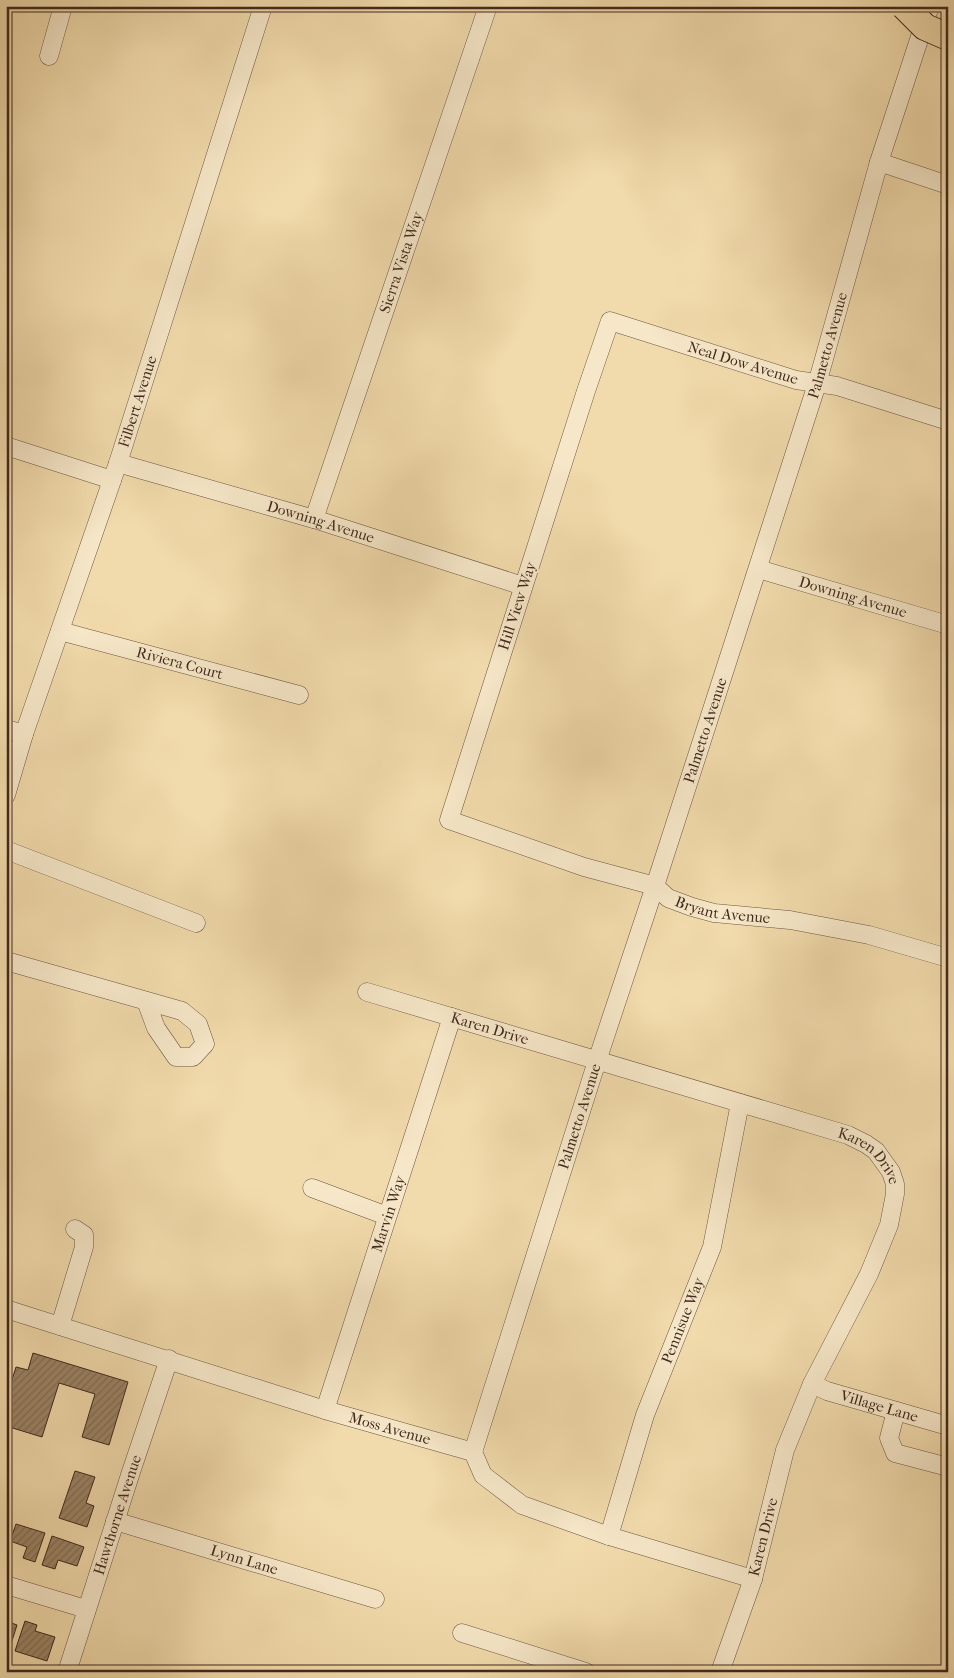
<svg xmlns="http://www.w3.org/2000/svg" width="954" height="1678" font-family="'IM FELL French Canon',serif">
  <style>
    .building { fill: url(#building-hatch); stroke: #40291e }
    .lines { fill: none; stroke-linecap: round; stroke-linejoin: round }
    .minor-casing { stroke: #6c5541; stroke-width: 19 }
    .minor { stroke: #f6e7c8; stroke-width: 18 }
    .highway-bridge-casing { stroke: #40291e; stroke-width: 28; stroke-linecap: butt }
    .highway-bridge { stroke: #f1daab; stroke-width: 26 }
    .labels { text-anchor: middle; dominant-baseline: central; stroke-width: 4; stroke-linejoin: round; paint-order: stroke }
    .street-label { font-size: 15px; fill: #40291e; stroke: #f6e7c8 }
  </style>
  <defs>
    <pattern id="building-hatch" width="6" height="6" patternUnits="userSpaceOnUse" patternTransform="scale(1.25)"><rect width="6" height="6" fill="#9c8567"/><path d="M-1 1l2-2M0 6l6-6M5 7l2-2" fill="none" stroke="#816d54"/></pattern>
  </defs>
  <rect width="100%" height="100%" fill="#f1daab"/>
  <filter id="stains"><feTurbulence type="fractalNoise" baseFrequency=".004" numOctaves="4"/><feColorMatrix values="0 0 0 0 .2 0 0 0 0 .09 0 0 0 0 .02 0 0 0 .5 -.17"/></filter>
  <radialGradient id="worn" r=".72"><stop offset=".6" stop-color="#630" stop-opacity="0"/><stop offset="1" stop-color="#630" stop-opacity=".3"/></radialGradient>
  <g class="building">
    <path d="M 33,1353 L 128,1382 L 109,1445 L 82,1437 L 95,1394 L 59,1383 L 42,1437 L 6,1426 L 6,1399 L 16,1367 L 28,1370 Z"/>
    <path d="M 75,1471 L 95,1477 L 86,1503 L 94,1506 L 87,1527 L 59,1518 Z"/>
    <path d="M 16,1524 L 45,1533 L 35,1562 L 23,1558 L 27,1547 L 10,1541 Z"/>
    <path d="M 52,1536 L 84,1547 L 77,1566 L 58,1560 L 55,1569 L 42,1565 Z"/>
    <path d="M 6,1621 L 17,1625 L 11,1644 L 6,1642 Z"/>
    <path d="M 25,1621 L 37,1625 L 35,1631 L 55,1637 L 47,1661 L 15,1651 Z"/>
  </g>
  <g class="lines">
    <defs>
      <g id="minor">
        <path d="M 49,56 L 63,6"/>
        <path d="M 879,162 L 948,185"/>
        <path id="s1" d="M 948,421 L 837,386 L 796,380 L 610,321 L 586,391 L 449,820 L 584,867 L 655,886 L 668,898 L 692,907 L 714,913 L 790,920 L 869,935 L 948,958"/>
        <path d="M 6,446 L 112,480"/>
        <path id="s2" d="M 118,463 L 314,519 L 523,586"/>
        <path id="s3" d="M 314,519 L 488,6"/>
        <path id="s4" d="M 758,569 L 948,625"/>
        <path id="s5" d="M 60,631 L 299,695"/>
        <path d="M 6,729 L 24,734"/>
        <path id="s6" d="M 6,795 L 24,734 L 118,463 L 263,6"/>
        <path d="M 6,850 L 196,923"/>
        <path d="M 6,961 L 182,1011 L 198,1024 L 205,1044 L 193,1057 L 176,1057 L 156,1028 L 146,1001"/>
        <path id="s7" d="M 367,992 L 848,1135 L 866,1144 L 876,1151 L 891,1172 L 895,1184 L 895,1194 L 889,1225 L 869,1274 L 812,1384 L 785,1450 L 753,1579 L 720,1672"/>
        <path d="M 312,1188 L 387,1216"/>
        <path id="s8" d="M 6,1309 L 325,1410 L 473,1452 L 483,1475 L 522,1505 L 609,1536 L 753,1579"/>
        <path d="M 60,1326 L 84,1247 L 84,1235 L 75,1229"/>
        <path id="s9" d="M 812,1384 L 827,1391 L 948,1426"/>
        <path id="s10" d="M 325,1410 L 452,1017"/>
        <path d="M 896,1411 L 889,1438 L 895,1453 L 948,1467"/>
        <path id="s11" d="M 473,1452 L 597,1061 L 655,886 L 817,384 L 879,162 L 930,6"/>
        <path id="s12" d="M 115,1521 L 375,1599"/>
        <path id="s13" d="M 609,1536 L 645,1415 L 712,1247 L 740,1103"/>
        <path d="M 6,1585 L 86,1609"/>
        <path d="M 462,1633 L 586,1672"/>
        <path id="s14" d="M 67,1672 L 131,1472 L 169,1359"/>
      </g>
    </defs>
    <use href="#minor" class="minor-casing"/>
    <use href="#minor" class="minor"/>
    <defs>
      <path id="highway-bridge" d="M 904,6 L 925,27 L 948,37"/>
    </defs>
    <use href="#highway-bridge" class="highway-bridge-casing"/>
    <use href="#highway-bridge" class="highway-bridge"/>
  </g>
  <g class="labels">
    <g class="street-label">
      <text stroke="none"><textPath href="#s3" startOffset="271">Sierra Vista Way</textPath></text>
      <text stroke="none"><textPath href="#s11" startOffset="1162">Palmetto Avenue</textPath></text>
      <text transform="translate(743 363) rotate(17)">Neal Dow Avenue</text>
      <text stroke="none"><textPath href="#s6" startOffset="415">Filbert Avenue</textPath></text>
      <text stroke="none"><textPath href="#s2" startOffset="211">Downing Avenue</textPath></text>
      <text stroke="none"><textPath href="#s4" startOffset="99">Downing Avenue</textPath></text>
      <text transform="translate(517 606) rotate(-72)">Hill View Way</text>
      <text stroke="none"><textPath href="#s5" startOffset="124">Riviera Court</textPath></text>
      <text stroke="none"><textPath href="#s11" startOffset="758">Palmetto Avenue</textPath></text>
      <text stroke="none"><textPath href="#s1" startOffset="1168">Bryant Avenue</textPath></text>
      <text stroke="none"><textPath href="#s7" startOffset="128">Karen Drive</textPath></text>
      <text stroke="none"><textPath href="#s11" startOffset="352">Palmetto Avenue</textPath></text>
      <text stroke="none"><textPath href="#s7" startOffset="532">Karen Drive</textPath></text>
      <text stroke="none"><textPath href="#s10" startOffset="206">Marvin Way</textPath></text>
      <text stroke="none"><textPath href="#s13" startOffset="228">Pennisue Way</textPath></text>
      <text stroke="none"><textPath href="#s9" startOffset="71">Village Lane</textPath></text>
      <text stroke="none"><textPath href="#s8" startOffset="402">Moss Avenue</textPath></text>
      <text stroke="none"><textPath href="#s14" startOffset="165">Hawthorne Avenue</textPath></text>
      <text transform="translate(763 1537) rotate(-76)">Karen Drive</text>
      <text stroke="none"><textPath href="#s12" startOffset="135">Lynn Lane</textPath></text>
    </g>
  </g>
  <rect width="954" height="1678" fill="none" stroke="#f1daab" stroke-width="25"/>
  <rect x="8" y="8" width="939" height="1663" fill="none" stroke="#40291e" stroke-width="2.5"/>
  <rect x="12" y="12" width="929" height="1653" fill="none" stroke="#40291e"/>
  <rect width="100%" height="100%" filter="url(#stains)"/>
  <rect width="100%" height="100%" fill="url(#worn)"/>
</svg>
